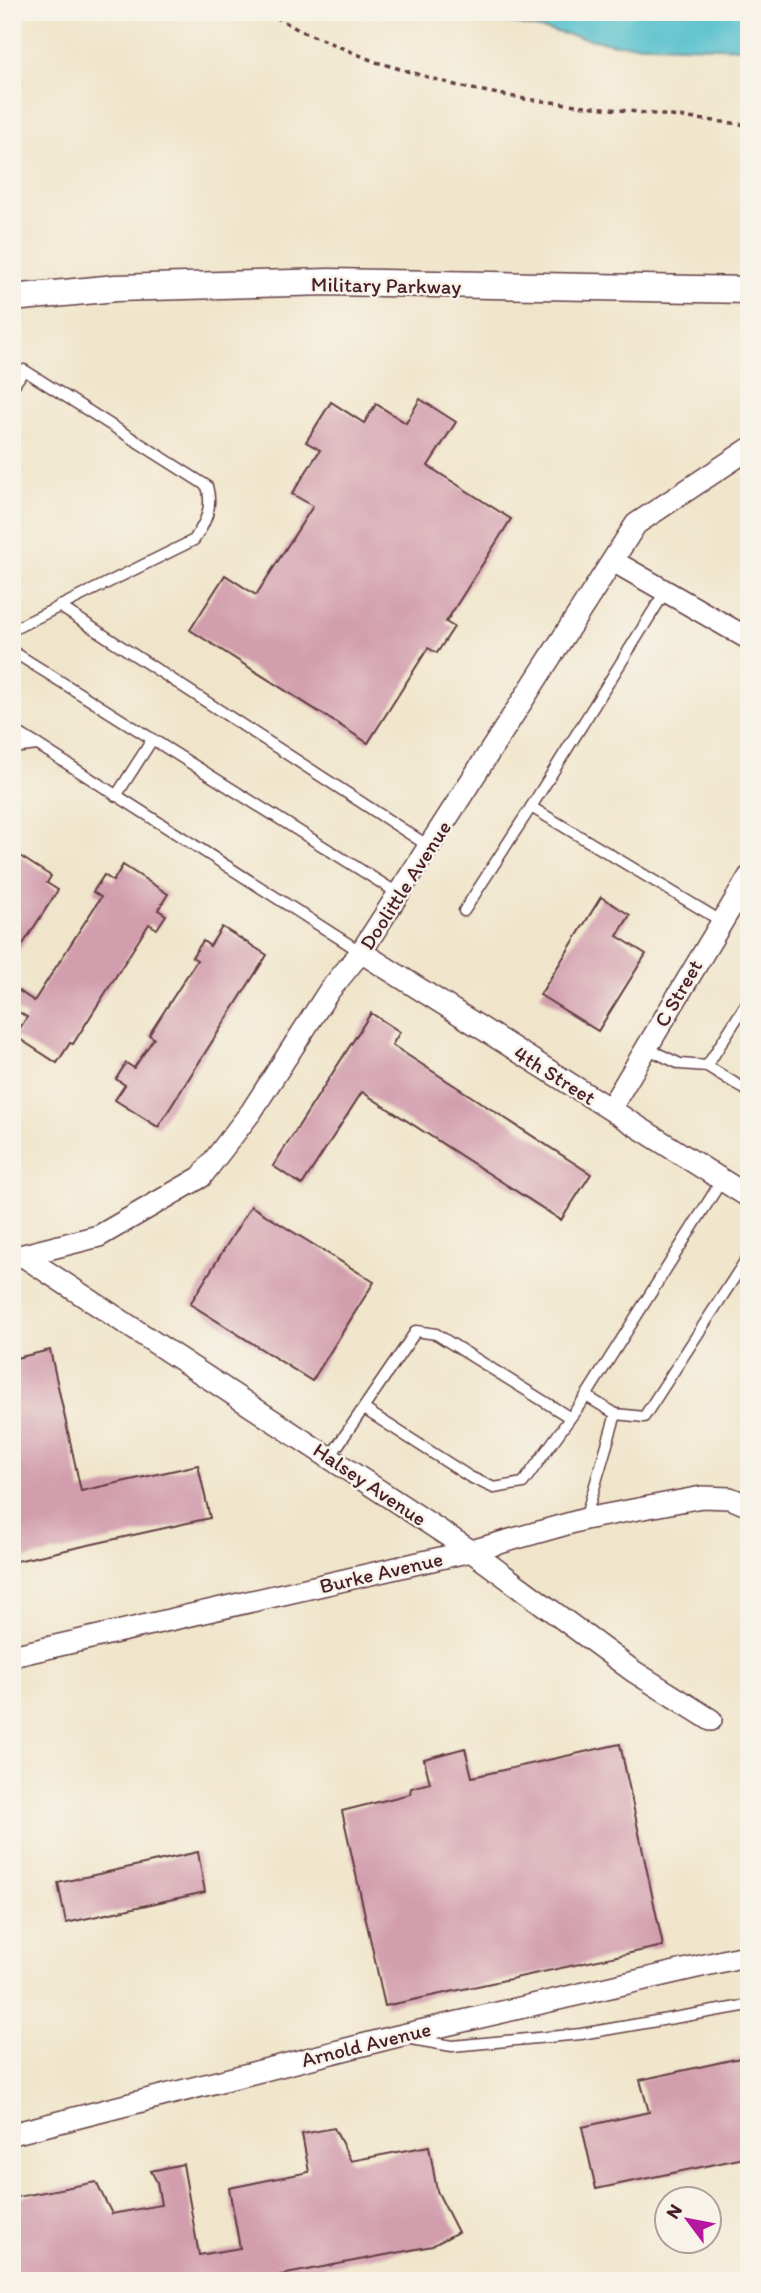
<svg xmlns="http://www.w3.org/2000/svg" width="761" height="2293" font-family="Itim,sans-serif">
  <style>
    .water { fill: #52bfcc; stroke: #4e6f7c; stroke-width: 2 }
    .building { fill: #d29ead }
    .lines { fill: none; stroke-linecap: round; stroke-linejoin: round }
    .service-casing { stroke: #633d43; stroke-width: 13 }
    .minor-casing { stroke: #633d43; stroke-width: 24 }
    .tertiary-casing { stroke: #633d43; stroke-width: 29 }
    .path { stroke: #633d43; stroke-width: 3.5; stroke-dasharray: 5 5; stroke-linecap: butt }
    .service { stroke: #fff; stroke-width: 10 }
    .minor { stroke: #fff; stroke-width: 21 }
    .tertiary { stroke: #fff; stroke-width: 26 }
    .labels { text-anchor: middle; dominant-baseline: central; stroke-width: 5; stroke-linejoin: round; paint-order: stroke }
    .street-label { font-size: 21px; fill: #4a1f2b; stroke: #f7f3e8 }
  </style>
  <rect width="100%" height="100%" fill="#f7f3e8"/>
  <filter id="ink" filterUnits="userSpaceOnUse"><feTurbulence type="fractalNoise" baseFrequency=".0143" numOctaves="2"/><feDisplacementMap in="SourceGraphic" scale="14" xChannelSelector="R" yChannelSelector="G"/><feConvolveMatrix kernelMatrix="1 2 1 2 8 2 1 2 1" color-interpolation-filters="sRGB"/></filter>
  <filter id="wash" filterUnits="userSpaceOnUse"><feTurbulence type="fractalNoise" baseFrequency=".00686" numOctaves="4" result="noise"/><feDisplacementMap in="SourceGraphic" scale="28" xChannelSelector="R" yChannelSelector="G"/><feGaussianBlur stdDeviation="1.57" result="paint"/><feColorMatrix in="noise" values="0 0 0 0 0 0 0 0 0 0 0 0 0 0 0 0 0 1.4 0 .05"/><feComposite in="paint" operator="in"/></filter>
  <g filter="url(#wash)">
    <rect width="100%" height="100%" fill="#f0e5ca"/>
    <path class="water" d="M 456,12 L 749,12 L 749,48 L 615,44 Z"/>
    <g id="blocks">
      <g class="building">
        <path d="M 420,399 L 456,422 L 428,466 L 511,519 L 446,622 L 454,627 L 437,653 L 428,648 L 368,743 L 190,630 L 225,575 L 256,595 L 313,506 L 292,494 L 320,450 L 306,442 L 331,402 L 364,423 L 376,404 L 406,423 Z"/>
        <path d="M 12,851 L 51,876 L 47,883 L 58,890 L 12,961 Z"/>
        <path d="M 123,865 L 168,894 L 158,910 L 166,915 L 157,929 L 149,924 L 73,1044 L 70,1043 L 57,1063 L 15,1036 L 27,1017 L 12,1008 L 12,986 L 34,1001 L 101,897 L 93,892 L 104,875 L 113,881 Z"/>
        <path d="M 601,897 L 630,915 L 617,936 L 646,954 L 598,1031 L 540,995 Z"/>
        <path d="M 222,927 L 267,955 L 158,1127 L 115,1100 L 125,1085 L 116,1079 L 126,1063 L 134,1068 L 154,1038 L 149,1035 L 197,960 L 192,957 L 203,941 L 210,946 Z"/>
        <path d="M 371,1013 L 400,1032 L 392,1045 L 591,1174 L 561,1220 L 362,1092 L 302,1185 L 273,1166 Z"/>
        <path d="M 251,1206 L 374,1282 L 312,1381 L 190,1304 Z"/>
        <path d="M 50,1350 L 81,1491 L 198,1465 L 210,1518 L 12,1562 L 12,1499 L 21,1497 L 12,1456 L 12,1359 Z"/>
        <path d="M 620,1744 L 663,1946 L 385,2006 L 342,1811 L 410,1794 L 411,1788 L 430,1783 L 424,1759 L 465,1748 L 472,1777 Z"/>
        <path d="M 198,1852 L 205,1892 L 66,1923 L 58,1883 Z"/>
        <path d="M 749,2056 L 749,2157 L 596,2189 L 582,2127 L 649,2112 L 640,2080 Z"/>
        <path d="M 334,2128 L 351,2161 L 429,2146 L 437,2191 L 458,2232 L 432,2246 L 250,2281 L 12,2281 L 12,2198 L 96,2182 L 112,2214 L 161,2205 L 157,2182 L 151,2171 L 183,2164 L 199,2255 L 240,2248 L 229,2188 L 309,2172 L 302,2134 Z"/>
      </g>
    </g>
  </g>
  <g filter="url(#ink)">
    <use href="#blocks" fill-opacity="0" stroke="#633d43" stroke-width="2"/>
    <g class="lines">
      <defs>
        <g id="service">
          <path d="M 12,388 L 24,370 L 207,486 C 213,507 206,522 194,540 L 12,630"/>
          <path d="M 665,592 L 531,807 L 721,921"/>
          <path d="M 59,606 L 430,847"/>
          <path d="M 12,651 L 399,894"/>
          <path d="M 12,729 L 38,745"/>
          <path d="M 12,748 L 38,745 L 361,952"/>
          <path d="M 116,796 L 152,740"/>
          <path d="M 464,911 L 531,807"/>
          <path d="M 646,1048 L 680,1064 L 707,1066 L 749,1092"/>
          <path d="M 707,1066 L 749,999"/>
          <path d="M 364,1409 L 470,1477 L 494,1488 L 523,1483 L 586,1396"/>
          <path d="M 616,1414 L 586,1396 L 722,1180"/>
          <path d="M 330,1457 L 416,1331 L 436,1334 L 569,1417"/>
          <path d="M 585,1519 L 616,1414 L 644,1417 L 749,1255"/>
          <path d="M 411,2039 L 452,2046 L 581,2034 L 749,2005"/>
        </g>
        <g id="minor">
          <path d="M 613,561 L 749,639"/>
          <path d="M 361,952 L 749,1197"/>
          <path d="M 610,1109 L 749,877"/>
          <path d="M 23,1256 L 471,1551 L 633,1671 L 711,1720"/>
          <path d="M 12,1258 L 99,1236 L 201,1177 L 251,1112 L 329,991 L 361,952 L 636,524 L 749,449"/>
          <path d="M 12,1656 L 471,1551 L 585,1519 L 702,1497 L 730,1498 L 749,1506"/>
          <path d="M 12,2134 L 394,2037 L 749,1955"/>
        </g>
        <path id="tertiary" d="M 12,298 L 116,288 L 329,282 L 749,290"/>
      </defs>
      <use href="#service" class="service-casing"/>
      <use href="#minor" class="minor-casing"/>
      <use href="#tertiary" class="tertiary-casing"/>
      <path class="path" d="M 267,12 L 299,30 L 376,62 L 462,87 L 525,99 L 749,125"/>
      <use href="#service" class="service"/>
      <use href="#minor" class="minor"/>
      <use href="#tertiary" class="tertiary"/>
    </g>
  </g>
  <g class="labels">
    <g class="street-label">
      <text transform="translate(386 285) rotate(1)">Military Parkway</text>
      <text transform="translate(405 885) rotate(-57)">Doolittle Avenue</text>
      <text transform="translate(678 993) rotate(-60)">C Street</text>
      <text transform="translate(555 1075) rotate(32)">4th Street</text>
      <text transform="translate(370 1484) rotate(34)">Halsey Avenue</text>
      <text transform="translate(381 1572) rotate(-13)">Burke Avenue</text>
      <text transform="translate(366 2044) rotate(-14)">Arnold Avenue</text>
    </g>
  </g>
  <rect width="761" height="2293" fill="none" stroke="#f7f3e8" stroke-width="42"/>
  <g transform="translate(688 2220) rotate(302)"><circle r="33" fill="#f7f3e8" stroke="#b29e9c" stroke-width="2"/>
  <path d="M0-5L12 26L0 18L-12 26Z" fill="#b5179e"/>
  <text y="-10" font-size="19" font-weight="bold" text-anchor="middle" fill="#4a1f2b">N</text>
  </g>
</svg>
